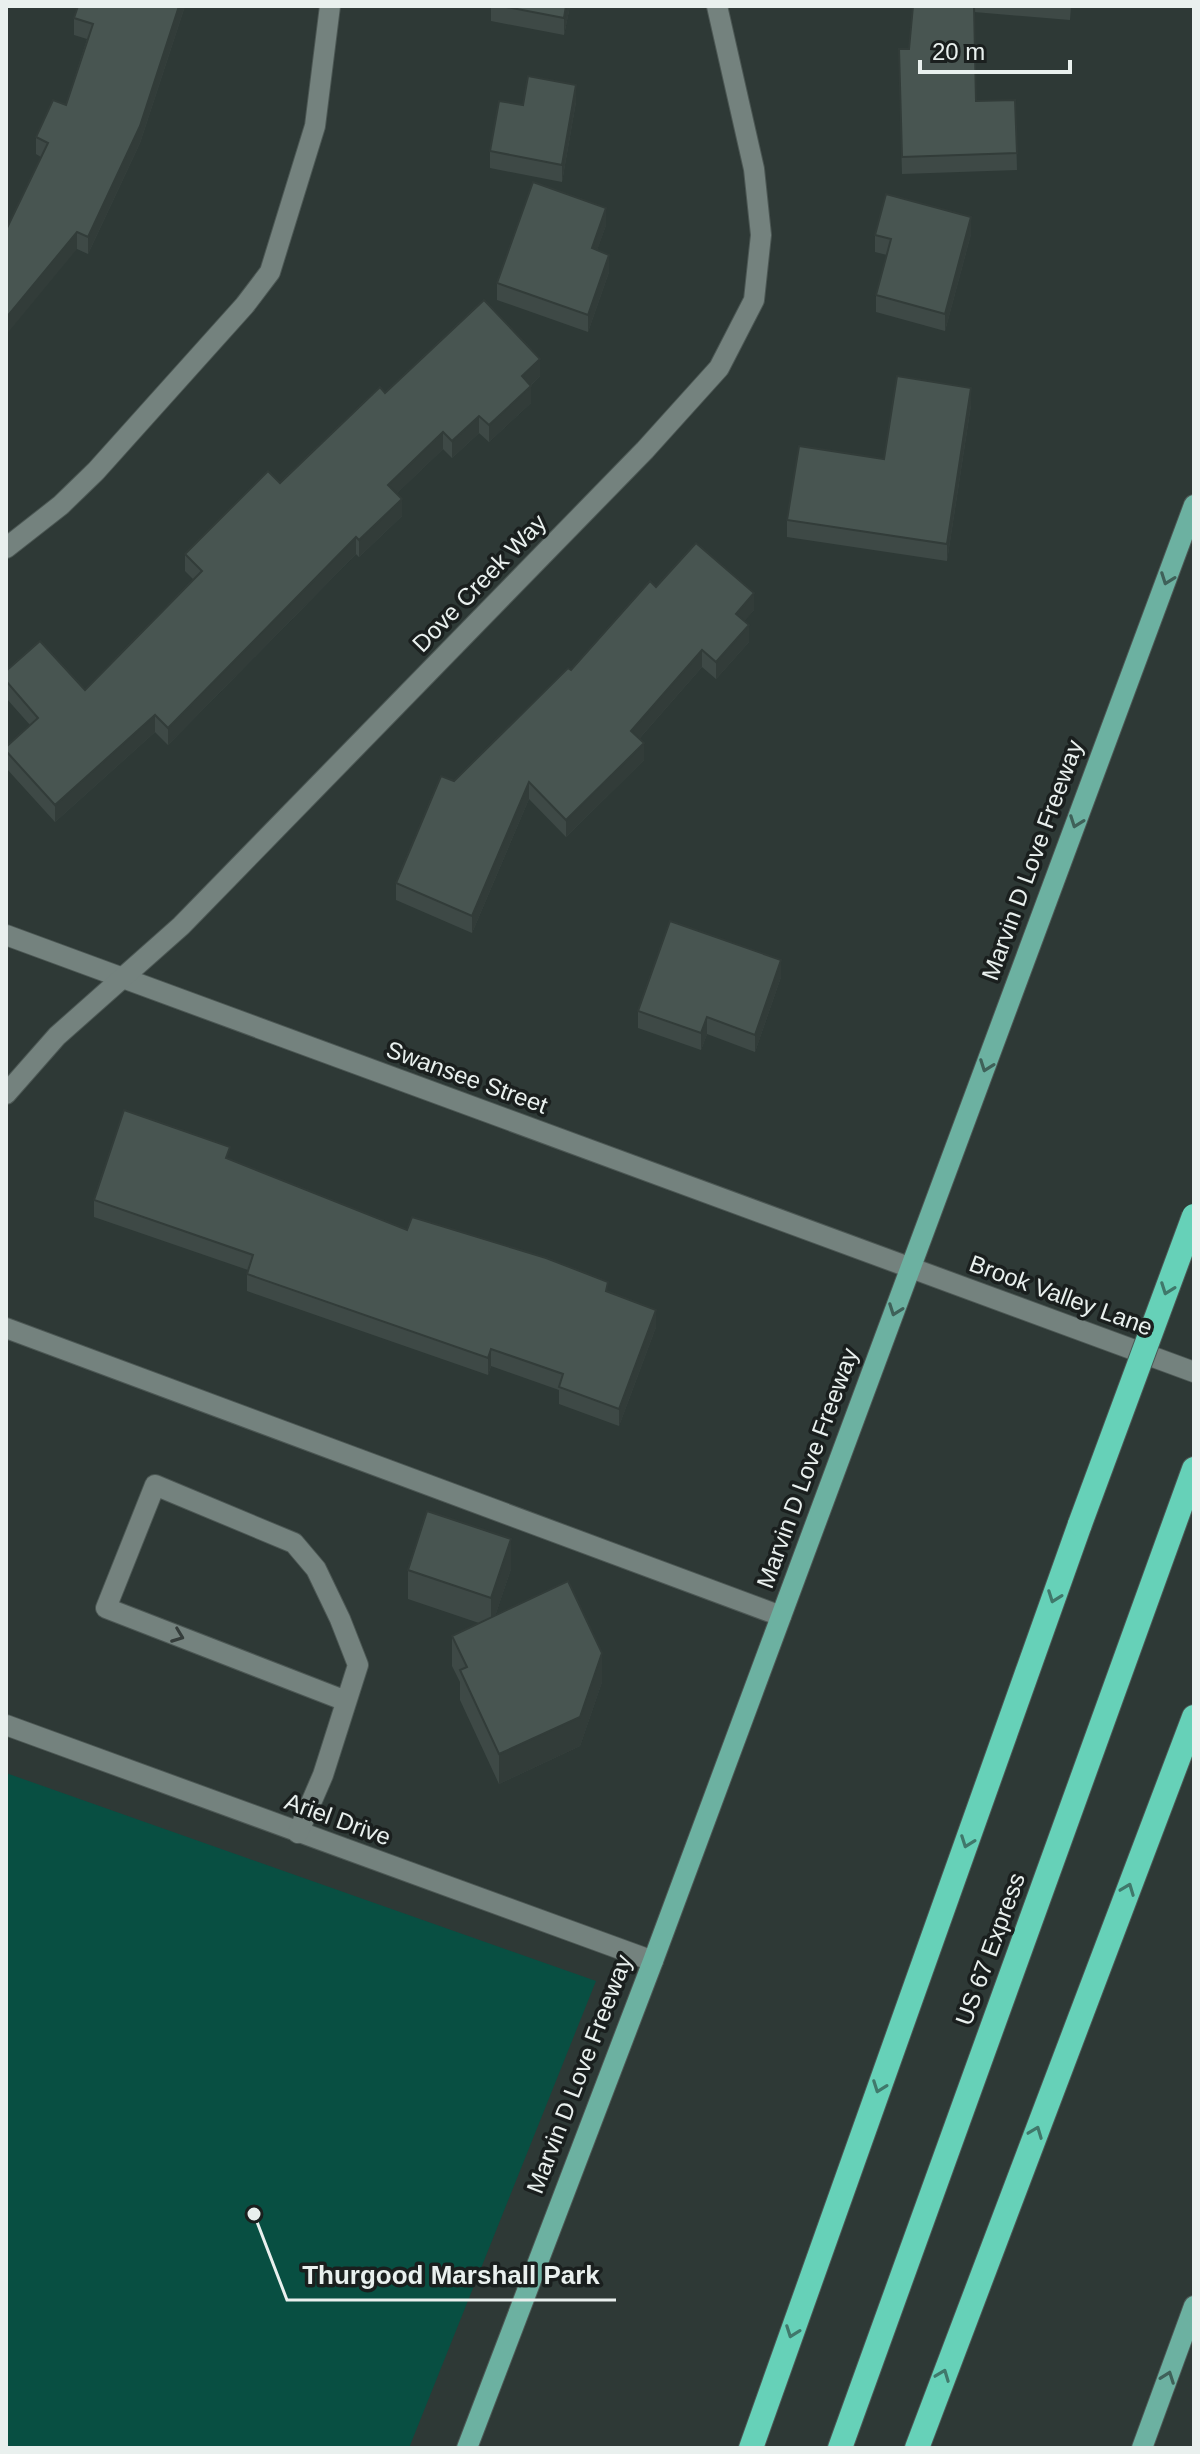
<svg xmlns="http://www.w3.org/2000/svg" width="1200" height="2454" font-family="Arial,sans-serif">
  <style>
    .green { fill: #084f42 }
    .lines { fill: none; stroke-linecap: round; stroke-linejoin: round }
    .minor-casing { stroke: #4c5754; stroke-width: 22 }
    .major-casing { stroke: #4c5754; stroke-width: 22 }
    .highway-casing { stroke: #4c5754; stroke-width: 26 }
    .minor { stroke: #74827e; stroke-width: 20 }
    .major { stroke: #6cb1a1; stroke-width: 20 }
    .highway { stroke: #66d1b8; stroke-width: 24 }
    .highway-bridge-casing { stroke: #4c5754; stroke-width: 26; stroke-linecap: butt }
    .highway-bridge { stroke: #66d1b8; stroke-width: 24 }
    .wall { fill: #3e4946 }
    .shaded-wall { fill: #323c39 }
    .building { fill: #485551; stroke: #323c39; stroke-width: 2 }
    .oneway { stroke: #3f6159 }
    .oneway2 { stroke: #40786b }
    .oneway3 { stroke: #353d3b }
    .labels { text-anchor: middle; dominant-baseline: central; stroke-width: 7; stroke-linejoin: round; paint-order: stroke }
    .street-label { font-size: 24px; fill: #e9f0ee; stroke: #1a1f1e }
    .leader { fill: none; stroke: #e9f0ee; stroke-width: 3 }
    .callout-dot { fill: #e9f0ee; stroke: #1a1f1e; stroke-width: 3 }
    .callout-label { font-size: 26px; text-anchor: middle; font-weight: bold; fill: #e9f0ee; stroke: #1a1f1e; stroke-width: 7; stroke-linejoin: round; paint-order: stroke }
  </style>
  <rect width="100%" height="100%" fill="#2e3936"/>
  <path class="green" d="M 6,1773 L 596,1981 L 409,2448 L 6,2448 Z"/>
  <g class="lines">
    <defs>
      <g id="minor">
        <path d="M 6,548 L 61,505 L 96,471 L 245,305 L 270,272 L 315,126 L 330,6"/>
        <path d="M 6,935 L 1194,1372"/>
        <path d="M 6,1094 L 57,1036 L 181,926 L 645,450 L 719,368 L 754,300 L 761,235 L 754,169 L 717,6"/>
        <path d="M 6,1328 L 781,1616"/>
        <path d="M 6,1725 L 653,1961"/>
        <path d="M 298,1833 L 323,1775 L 358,1665 L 340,1619 L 316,1569 L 294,1543 L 155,1485 L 106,1608 L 346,1701"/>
      </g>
      <g id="major">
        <path d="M 467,2448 L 653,1961 L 1194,505"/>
        <path d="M 1142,2448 L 1194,2306"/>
      </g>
      <g id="highway">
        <path d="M 751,2448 L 1080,1524"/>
        <path d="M 840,2448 L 1194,1469"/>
        <path d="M 917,2448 L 1194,1717"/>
      </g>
    </defs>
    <use href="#minor" class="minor-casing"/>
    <use href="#major" class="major-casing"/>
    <use href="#highway" class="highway-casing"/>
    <use href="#minor" class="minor"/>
    <use href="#major" class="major"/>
    <use href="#highway" class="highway"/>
    <defs>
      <path id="highway-bridge" d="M 1080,1524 L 1194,1216"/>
    </defs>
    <use href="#highway-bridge" class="highway-bridge-casing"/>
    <use href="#highway-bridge" class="highway-bridge"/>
  </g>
  <g class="wall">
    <path d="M 78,6 L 185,6 L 140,143 L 88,254 L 77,249 L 41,157 L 36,154 L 36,137 L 66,105 L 87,39 L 74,35 L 74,18 Z"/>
    <path d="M 491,6 L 570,6 L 564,35 L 491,21 Z"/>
    <path d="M 913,6 L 1071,6 L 1070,20 L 974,12 L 976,101 L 1015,100 L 1017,170 L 902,174 L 899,66 L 909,49 Z"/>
    <path d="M 576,102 L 562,182 L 490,168 L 490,151 L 523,105 Z"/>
    <path d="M 606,225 L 597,250 L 609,272 L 588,332 L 497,300 L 497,283 Z"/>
    <path d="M 971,234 L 945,331 L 876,312 L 876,295 L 887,255 L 875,252 L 875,235 Z"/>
    <path d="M 540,376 L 531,385 L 531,403 L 489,442 L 479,433 L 452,458 L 443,449 L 396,494 L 402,516 L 359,557 L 356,554 L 168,745 L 155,732 L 55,822 L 6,768 L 6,747 L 30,725 L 6,698 L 6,671 L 85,690 L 194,580 L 185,571 L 185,554 L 280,483 L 385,393 Z"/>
    <path d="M 971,405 L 947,561 L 787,537 L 787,520 Z"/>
    <path d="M 656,587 L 754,610 L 744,621 L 749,642 L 716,679 L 702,667 L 639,739 L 644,760 L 566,837 L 529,799 L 472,933 L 396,900 L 396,883 L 454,781 Z"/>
    <path d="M 781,977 L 755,1052 L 707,1034 L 701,1050 L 638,1028 L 638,1011 Z"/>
    <path d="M 230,1160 L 407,1230 L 608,1292 L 656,1327 L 619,1426 L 559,1404 L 559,1390 L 491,1366 L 488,1375 L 247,1291 L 247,1274 L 248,1270 L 94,1217 L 94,1200 Z"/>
    <path d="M 511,1569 L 495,1616 L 602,1682 L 580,1746 L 499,1784 L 460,1700 L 460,1682 L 452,1666 L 452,1636 L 479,1623 L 408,1599 L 408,1570 Z"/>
  </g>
  <g class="shaded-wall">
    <path d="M 179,6 L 185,6 L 140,143 L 88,254 L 88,237 Z"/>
    <path d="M 566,6 L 570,6 L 564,35 L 564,18 Z"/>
    <path d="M 576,85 L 576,102 L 562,182 L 562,165 Z"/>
    <path d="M 606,208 L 606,225 L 592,265 L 592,248 Z"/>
    <path d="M 971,217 L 971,234 L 945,331 L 945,314 Z"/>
    <path d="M 77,232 L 77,249 L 6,335 L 6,318 Z"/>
    <path d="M 609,255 L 609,272 L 588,332 L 588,315 Z"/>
    <path d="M 540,359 L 540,376 L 522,393 L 522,376 Z"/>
    <path d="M 531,386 L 531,403 L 489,442 L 489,425 Z"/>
    <path d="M 971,388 L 971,405 L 947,561 L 947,544 Z"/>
    <path d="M 479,416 L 479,433 L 452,458 L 452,441 Z"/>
    <path d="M 443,432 L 443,449 L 388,502 L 388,485 Z"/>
    <path d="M 402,499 L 402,516 L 359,557 L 359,540 Z"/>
    <path d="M 356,537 L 356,554 L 168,745 L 168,728 Z"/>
    <path d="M 754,593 L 754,610 L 736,631 L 736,614 Z"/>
    <path d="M 749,625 L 749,642 L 716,679 L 716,662 Z"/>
    <path d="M 702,650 L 702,667 L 631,748 L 631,731 Z"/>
    <path d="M 155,715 L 155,732 L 55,822 L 55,805 Z"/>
    <path d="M 644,743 L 644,760 L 566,837 L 566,820 Z"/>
    <path d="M 529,782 L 529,799 L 472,933 L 472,916 Z"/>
    <path d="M 781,960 L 781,977 L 755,1052 L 755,1035 Z"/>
    <path d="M 707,1017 L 707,1034 L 701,1050 L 701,1033 Z"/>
    <path d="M 656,1310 L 656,1327 L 619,1426 L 619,1409 Z"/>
    <path d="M 491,1349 L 491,1366 L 488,1375 L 488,1358 Z"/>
    <path d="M 511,1539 L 511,1569 L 491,1628 L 491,1598 Z"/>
    <path d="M 602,1653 L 602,1682 L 580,1746 L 499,1784 L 499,1754 Z"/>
  </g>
  <g class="building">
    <path d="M 78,6 L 179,6 L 140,126 L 88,237 L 77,232 L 6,318 L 6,230 L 48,143 L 36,137 L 53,100 L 66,105 L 93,24 L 74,18 Z"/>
    <path d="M 501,6 L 566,6 L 564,18 Z"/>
    <path d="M 913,6 L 974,6 L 976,101 L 1015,100 L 1017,153 L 902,157 L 899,49 L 909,49 Z"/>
    <path d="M 528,76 L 576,85 L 562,165 L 490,151 L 499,101 L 523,105 Z"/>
    <path d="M 533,182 L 606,208 L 592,248 L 609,255 L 588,315 L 497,283 Z"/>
    <path d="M 886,194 L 971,217 L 945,314 L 876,295 L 891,239 L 875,235 Z"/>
    <path d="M 484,300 L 540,359 L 522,376 L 531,386 L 489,425 L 479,416 L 452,441 L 443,432 L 388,485 L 402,499 L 359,540 L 356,537 L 168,728 L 155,715 L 55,805 L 6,751 L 6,747 L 38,718 L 6,681 L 6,671 L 40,641 L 85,690 L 202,571 L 185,554 L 268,471 L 280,483 L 380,387 L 385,393 Z"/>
    <path d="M 897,376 L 971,388 L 947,544 L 787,520 L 799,446 L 884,459 Z"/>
    <path d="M 696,543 L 754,593 L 736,614 L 749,625 L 716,662 L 702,650 L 631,731 L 644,743 L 566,820 L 529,782 L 472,916 L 396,883 L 441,776 L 454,781 L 568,668 L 571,670 L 650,581 L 656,587 Z"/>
    <path d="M 670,921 L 781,960 L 755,1035 L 707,1017 L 701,1033 L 638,1011 Z"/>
    <path d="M 124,1110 L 230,1147 L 226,1158 L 407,1230 L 412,1217 L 546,1258 L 608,1282 L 606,1291 L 656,1310 L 619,1409 L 559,1387 L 563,1374 L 491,1349 L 488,1358 L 247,1274 L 253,1255 L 94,1200 Z"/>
    <path d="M 427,1511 L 511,1539 L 491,1598 L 408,1570 Z"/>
    <path d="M 568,1581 L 602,1653 L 580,1717 L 499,1754 L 460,1670 L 467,1667 L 452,1636 Z"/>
  </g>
  <defs><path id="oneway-chevron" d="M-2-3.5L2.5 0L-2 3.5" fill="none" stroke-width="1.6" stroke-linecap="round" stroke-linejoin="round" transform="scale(2)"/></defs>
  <g class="oneway">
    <use href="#oneway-chevron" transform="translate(1167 579) rotate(110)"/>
    <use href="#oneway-chevron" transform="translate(1076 822) rotate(110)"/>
    <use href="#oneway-chevron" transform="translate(986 1066) rotate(110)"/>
    <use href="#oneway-chevron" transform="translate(895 1310) rotate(110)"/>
    <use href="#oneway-chevron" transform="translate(1168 2377) rotate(-70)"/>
  </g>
  <g class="oneway2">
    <use href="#oneway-chevron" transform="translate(1167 1289) rotate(110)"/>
    <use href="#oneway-chevron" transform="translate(1054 1597) rotate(110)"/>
    <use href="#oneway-chevron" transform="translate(967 1842) rotate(110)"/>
    <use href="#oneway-chevron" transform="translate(1128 1889) rotate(-69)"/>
    <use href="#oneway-chevron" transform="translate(879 2087) rotate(110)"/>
    <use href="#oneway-chevron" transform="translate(1036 2132) rotate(-69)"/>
    <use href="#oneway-chevron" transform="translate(792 2332) rotate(110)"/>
    <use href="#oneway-chevron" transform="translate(943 2375) rotate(-69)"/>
  </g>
  <use class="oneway3" href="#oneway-chevron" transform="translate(178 1636) rotate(21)"/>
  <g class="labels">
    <g class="street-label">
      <text transform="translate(479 583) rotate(-46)">Dove Creek Way</text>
      <text transform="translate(1032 860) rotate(-70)">Marvin D Love Freeway</text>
      <text transform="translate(467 1077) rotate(20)">Swansee Street</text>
      <text transform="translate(1061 1295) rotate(20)">Brook Valley Lane</text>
      <text transform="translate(807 1468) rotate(-70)">Marvin D Love Freeway</text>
      <text transform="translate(338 1819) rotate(20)">Ariel Drive</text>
      <text transform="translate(990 1949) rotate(-70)">US 67 Express</text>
      <text transform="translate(579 2074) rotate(-69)">Marvin D Love Freeway</text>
    </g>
  </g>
  <path class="leader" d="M254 2214L287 2300H616"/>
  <circle class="callout-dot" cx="254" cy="2214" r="8"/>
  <g class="callout-label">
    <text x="451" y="2284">Thurgood Marshall Park</text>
  </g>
  <rect width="1200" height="2454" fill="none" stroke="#e9f0ee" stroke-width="16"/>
  <path d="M920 60v12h150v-12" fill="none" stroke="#e9f0ee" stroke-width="4"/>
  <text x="932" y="60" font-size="24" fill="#e9f0ee" stroke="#1a1f1e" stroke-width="6" paint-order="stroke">20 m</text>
</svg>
